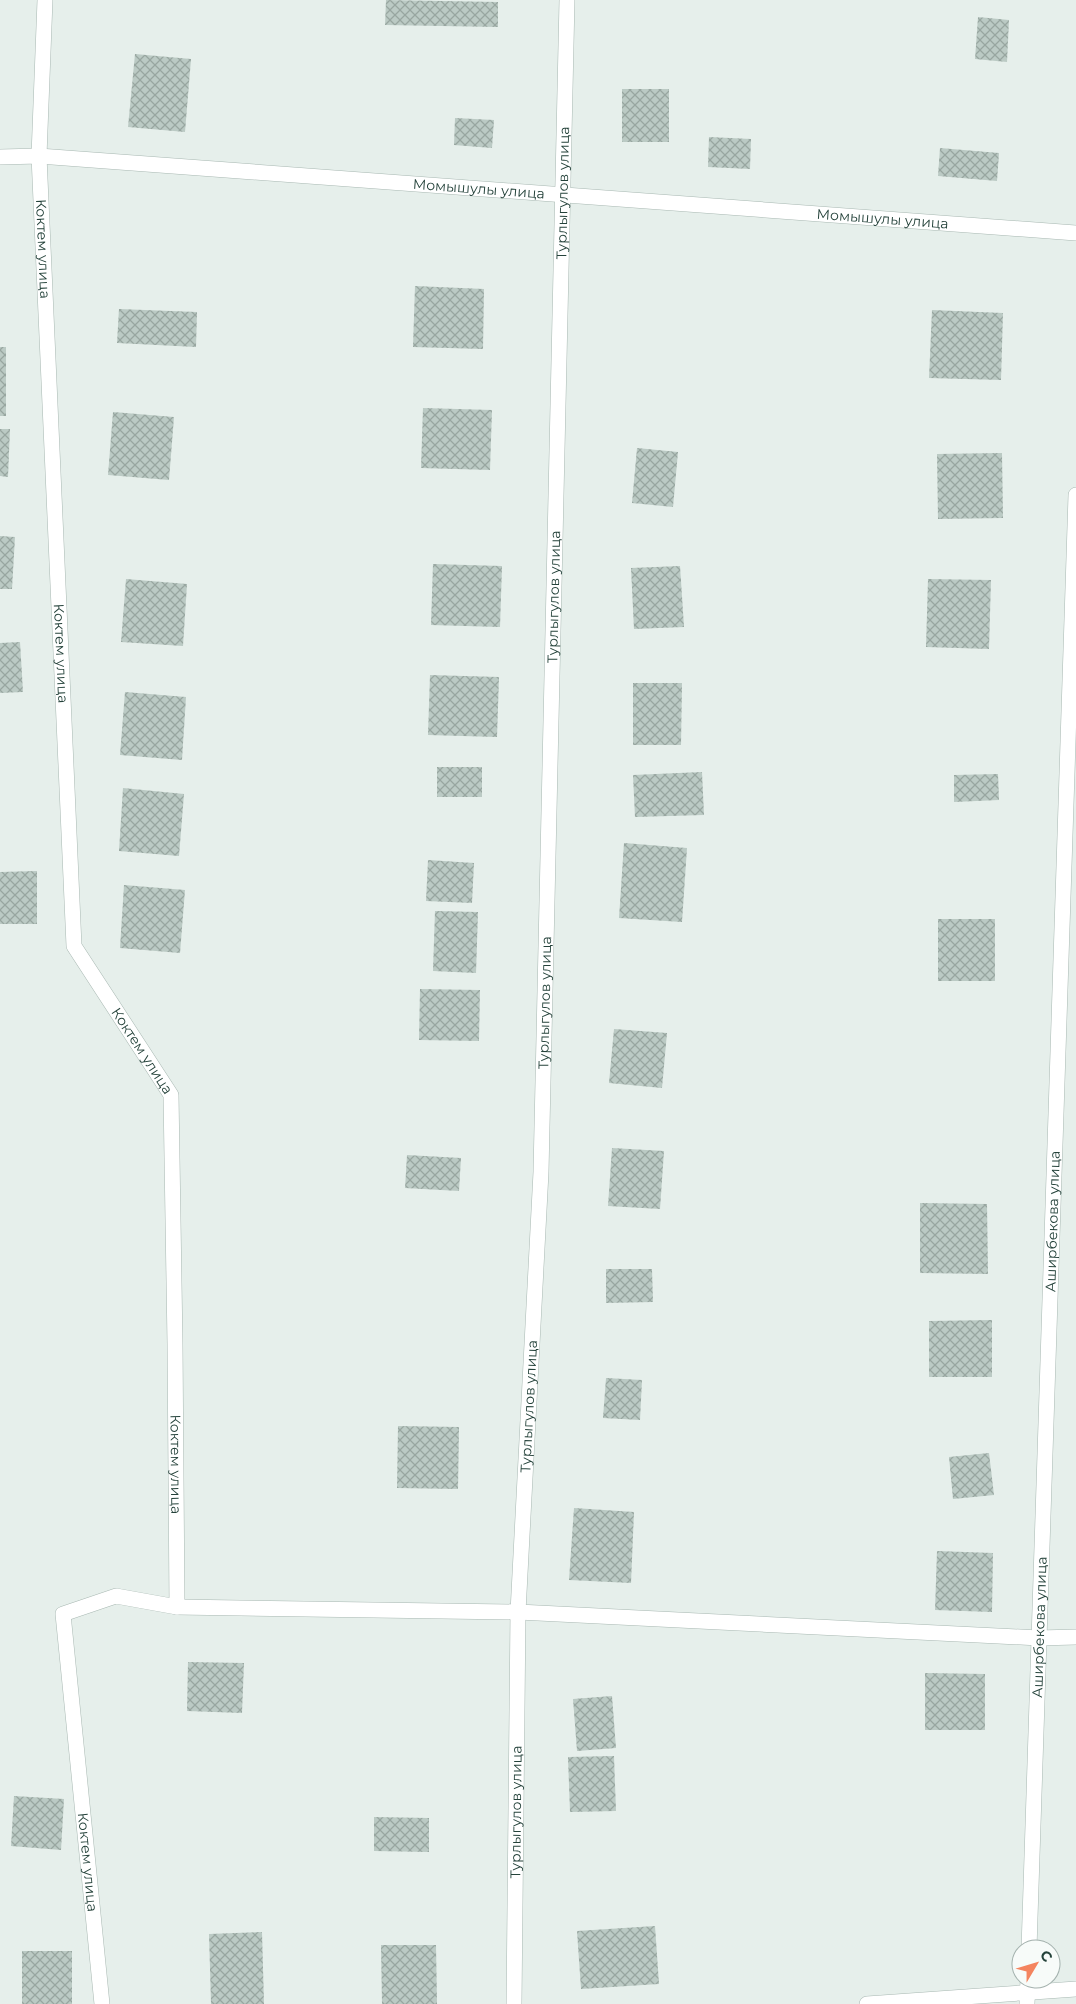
<svg xmlns="http://www.w3.org/2000/svg" width="1076" height="2004" font-family="Montserrat,sans-serif">
  <style>
    .building { fill: url(#building-cross-hatch) }
    .lines { fill: none; stroke-linecap: round; stroke-linejoin: round }
    .minor-casing { stroke: #a8b8b2; stroke-width: 16 }
    .minor { stroke: #fff; stroke-width: 15 }
    .labels { text-anchor: middle; dominant-baseline: central; stroke-width: 4; stroke-linejoin: round; paint-order: stroke }
    .street-label { font-size: 14px; fill: #24423a; stroke: #f7fbf9 }
  </style>
  <defs>
    <pattern id="building-cross-hatch" width="8" height="8" patternUnits="userSpaceOnUse" patternTransform="scale(1.25)"><rect width="8" height="8" fill="#bbcac4"/><path d="M0 0l8 8M0 8l8-8" fill="none" stroke="#98a6a0"/></pattern>
  </defs>
  <rect width="100%" height="100%" fill="#e6efeb"/>
  <g class="building">
    <path d="M 386,0 L 498,2 L 498,27 L 385,25 Z"/>
    <path d="M 978,17 L 1009,20 L 1007,62 L 975,59 Z"/>
    <path d="M 135,54 L 191,59 L 185,132 L 128,127 Z"/>
    <rect x="622" y="89" width="47" height="53"/>
    <path d="M 455,118 L 494,120 L 492,148 L 454,145 Z"/>
    <path d="M 709,137 L 751,139 L 750,169 L 708,167 Z"/>
    <path d="M 940,148 L 999,153 L 997,181 L 938,176 Z"/>
    <path d="M 415,286 L 484,289 L 483,349 L 413,347 Z"/>
    <path d="M 119,309 L 197,312 L 196,347 L 117,343 Z"/>
    <path d="M 932,310 L 1003,313 L 1001,380 L 929,378 Z"/>
    <rect x="0" y="347" width="6" height="69"/>
    <path d="M 423,408 L 492,410 L 490,470 L 421,468 Z"/>
    <path d="M 113,412 L 174,417 L 169,480 L 108,475 Z"/>
    <path d="M 0,429 L 10,429 L 8,477 L 0,476 Z"/>
    <path d="M 637,448 L 678,452 L 673,507 L 632,503 Z"/>
    <path d="M 1002,453 L 1003,518 L 938,519 L 937,454 Z"/>
    <path d="M 0,536 L 15,537 L 12,589 L 0,589 Z"/>
    <path d="M 433,564 L 502,566 L 500,627 L 431,625 Z"/>
    <path d="M 680,566 L 684,627 L 634,629 L 631,568 Z"/>
    <path d="M 126,579 L 187,584 L 183,646 L 121,642 Z"/>
    <path d="M 928,579 L 991,580 L 989,649 L 926,647 Z"/>
    <path d="M 20,642 L 23,692 L 0,693 L 0,643 Z"/>
    <path d="M 430,675 L 499,677 L 497,737 L 428,735 Z"/>
    <path d="M 633,683 L 682,683 L 681,745 L 633,745 Z"/>
    <path d="M 125,692 L 186,697 L 182,760 L 120,755 Z"/>
    <rect x="437" y="767" width="45" height="30"/>
    <path d="M 702,772 L 704,815 L 635,817 L 633,775 Z"/>
    <path d="M 998,774 L 999,800 L 954,802 L 954,775 Z"/>
    <path d="M 123,788 L 184,794 L 179,856 L 119,851 Z"/>
    <path d="M 624,843 L 687,848 L 682,922 L 619,918 Z"/>
    <path d="M 428,860 L 474,863 L 472,903 L 426,901 Z"/>
    <path d="M 37,871 L 37,924 L 0,924 L 0,872 Z"/>
    <path d="M 124,885 L 185,890 L 180,953 L 120,948 Z"/>
    <path d="M 435,911 L 478,912 L 476,973 L 433,971 Z"/>
    <rect x="938" y="919" width="57" height="62"/>
    <path d="M 420,989 L 480,990 L 479,1041 L 419,1040 Z"/>
    <path d="M 614,1029 L 667,1033 L 662,1088 L 609,1083 Z"/>
    <path d="M 612,1148 L 664,1151 L 660,1209 L 608,1206 Z"/>
    <path d="M 407,1155 L 461,1158 L 459,1191 L 405,1188 Z"/>
    <path d="M 920,1203 L 987,1204 L 988,1274 L 920,1273 Z"/>
    <path d="M 606,1269 L 652,1269 L 653,1302 L 606,1303 Z"/>
    <path d="M 992,1320 L 992,1377 L 929,1377 L 929,1321 Z"/>
    <path d="M 606,1378 L 642,1380 L 640,1420 L 603,1418 Z"/>
    <path d="M 398,1426 L 459,1427 L 458,1489 L 397,1488 Z"/>
    <path d="M 989,1453 L 994,1495 L 953,1499 L 949,1457 Z"/>
    <path d="M 574,1508 L 634,1512 L 631,1583 L 569,1580 Z"/>
    <path d="M 937,1551 L 993,1553 L 992,1612 L 935,1610 Z"/>
    <path d="M 188,1662 L 244,1663 L 242,1713 L 187,1711 Z"/>
    <path d="M 925,1673 L 985,1674 L 985,1730 L 925,1730 Z"/>
    <path d="M 612,1696 L 616,1748 L 577,1751 L 573,1699 Z"/>
    <path d="M 614,1756 L 616,1811 L 570,1812 L 568,1757 Z"/>
    <path d="M 14,1796 L 64,1799 L 61,1850 L 11,1846 Z"/>
    <path d="M 374,1817 L 429,1818 L 429,1852 L 374,1851 Z"/>
    <path d="M 655,1926 L 659,1984 L 581,1989 L 577,1931 Z"/>
    <path d="M 262,1932 L 264,2004 L 211,2004 L 209,1934 Z"/>
    <path d="M 381,1945 L 436,1945 L 437,2004 L 382,2004 Z"/>
    <rect x="22" y="1951" width="50" height="53"/>
  </g>
  <g class="lines">
    <defs>
      <g id="minor">
        <path id="s1" d="M 45,0 L 39,156 L 74,946 L 171,1095 L 175,1344 L 177,1607 L 116,1596 L 63,1614 L 102,2004"/>
        <path id="s2" d="M 0,157 L 39,156 L 1076,233"/>
        <path d="M 177,1607 L 518,1612 L 1039,1638 L 1076,1637"/>
        <path id="s3" d="M 1029,1949 L 1076,495"/>
        <path id="s4" d="M 514,2004 L 518,1612 L 541,1172 L 567,0"/>
        <path d="M 867,2004 L 1076,1989"/>
        <path d="M 1027,2004 L 1028,1979"/>
      </g>
    </defs>
    <use href="#minor" class="minor-casing"/>
    <use href="#minor" class="minor"/>
  </g>
  <g class="labels">
    <g class="street-label">
      <text stroke="none"><textPath href="#s2" startOffset="480">Момышулы улица</textPath></text>
      <text stroke="none"><textPath href="#s4" startOffset="1812">Турлыгулов улица</textPath></text>
      <text stroke="none"><textPath href="#s2" startOffset="885">Момышулы улица</textPath></text>
      <text stroke="none"><textPath href="#s1" startOffset="249">Коктем улица</textPath></text>
      <text stroke="none"><textPath href="#s4" startOffset="1408">Турлыгулов улица</textPath></text>
      <text stroke="none"><textPath href="#s1" startOffset="654">Коктем улица</textPath></text>
      <text stroke="none"><textPath href="#s4" startOffset="1002">Турлыгулов улица</textPath></text>
      <text stroke="none"><textPath href="#s1" startOffset="1072">Коктем улица</textPath></text>
      <text stroke="none"><textPath href="#s3" startOffset="728">Аширбекова улица</textPath></text>
      <text stroke="none"><textPath href="#s4" startOffset="598">Турлыгулов улица</textPath></text>
      <text stroke="none"><textPath href="#s1" startOffset="1494">Коктем улица</textPath></text>
      <text stroke="none"><textPath href="#s3" startOffset="322">Аширбекова улица</textPath></text>
      <text stroke="none"><textPath href="#s4" startOffset="192">Турлыгулов улица</textPath></text>
      <text stroke="none"><textPath href="#s1" startOffset="2004">Коктем улица</textPath></text>
    </g>
  </g>
  <g transform="translate(1036 1964) rotate(52)"><circle r="24" fill="#f7fbf9" stroke="#a3b1ad"/>
  <path d="M0-4L9 19L0 12L-9 19Z" fill="#f4845f"/>
  <text y="-8" font-size="14" font-weight="bold" text-anchor="middle" fill="#24423a">С</text>
  </g>
</svg>
